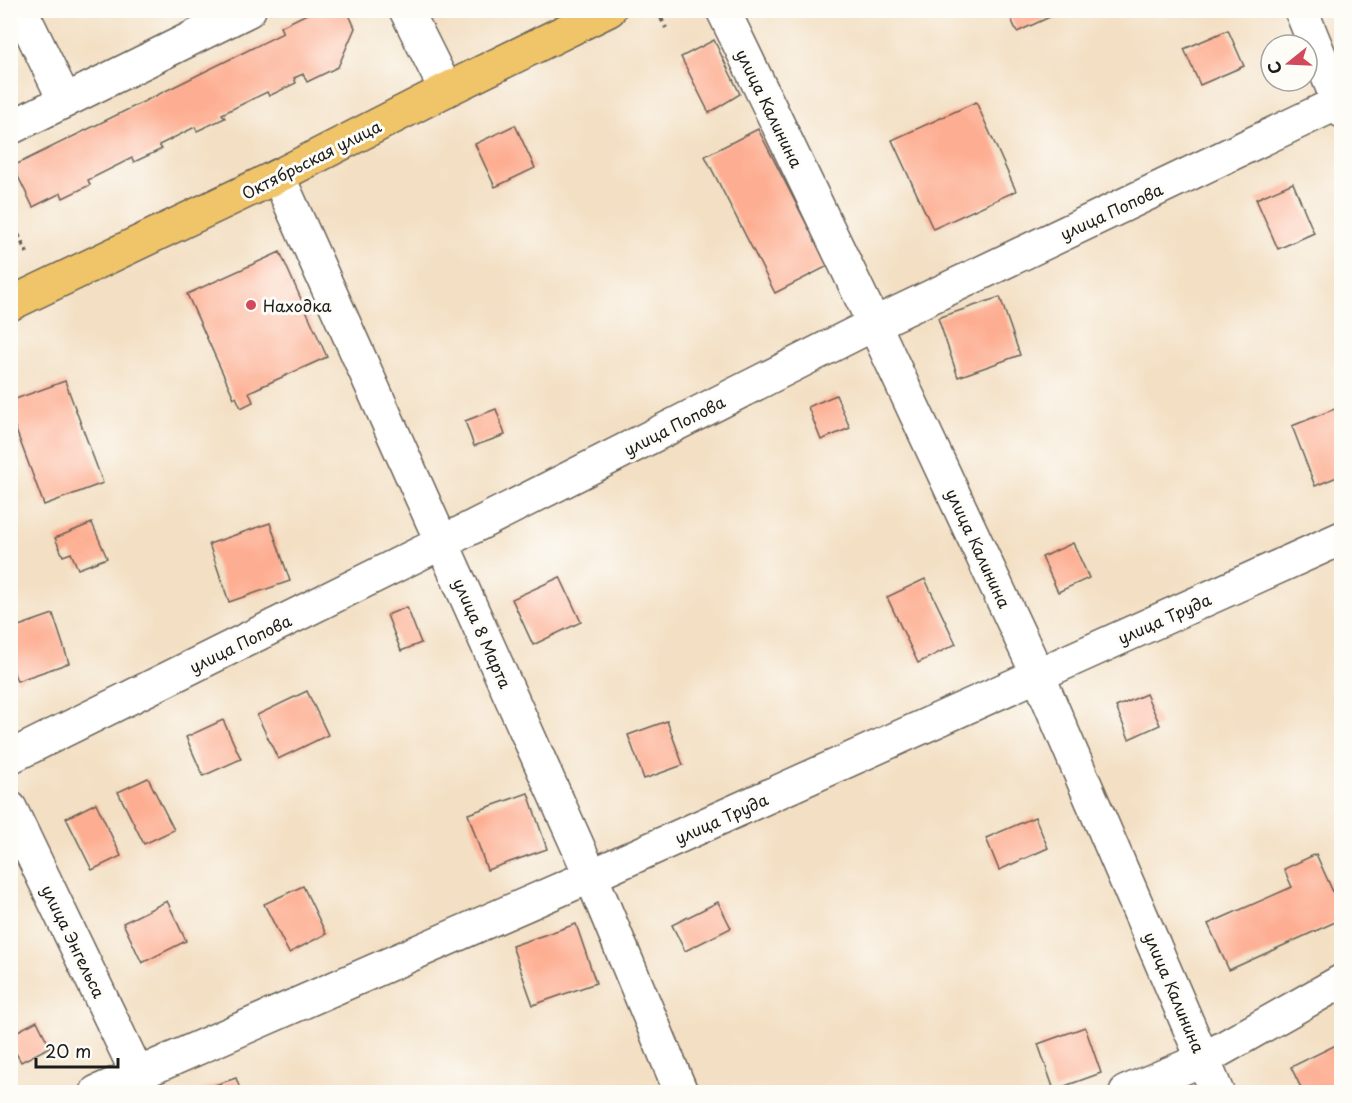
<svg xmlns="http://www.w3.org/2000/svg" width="1352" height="1103" font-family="'Playpen Sans',sans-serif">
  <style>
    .building { fill: #fdad91 }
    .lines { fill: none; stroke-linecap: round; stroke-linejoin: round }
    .minor-casing { stroke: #676056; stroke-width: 36 }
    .major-casing { stroke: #676056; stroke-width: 36 }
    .path { stroke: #676056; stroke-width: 4; stroke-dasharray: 4.5 4.5; stroke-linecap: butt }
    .minor { stroke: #fff; stroke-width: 33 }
    .major { stroke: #f0c469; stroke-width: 33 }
    .poi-dot { fill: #d1495b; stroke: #fdfcf7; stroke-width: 2 }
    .labels { text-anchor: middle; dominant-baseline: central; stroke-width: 6; stroke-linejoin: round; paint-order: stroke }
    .street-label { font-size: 16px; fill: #1c1c1c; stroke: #fdfcf7 }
    .poi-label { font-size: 16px; fill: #1c1c1c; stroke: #fdfcf7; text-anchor: start }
  </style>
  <rect width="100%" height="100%" fill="#fdfcf7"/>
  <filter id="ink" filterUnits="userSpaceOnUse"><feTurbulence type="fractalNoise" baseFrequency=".0167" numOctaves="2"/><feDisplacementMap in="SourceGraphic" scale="12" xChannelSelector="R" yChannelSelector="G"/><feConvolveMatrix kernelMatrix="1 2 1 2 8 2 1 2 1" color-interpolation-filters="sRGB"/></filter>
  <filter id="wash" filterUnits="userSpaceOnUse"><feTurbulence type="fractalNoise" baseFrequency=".008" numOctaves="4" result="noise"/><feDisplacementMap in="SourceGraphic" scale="24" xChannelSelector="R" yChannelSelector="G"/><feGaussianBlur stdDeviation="1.35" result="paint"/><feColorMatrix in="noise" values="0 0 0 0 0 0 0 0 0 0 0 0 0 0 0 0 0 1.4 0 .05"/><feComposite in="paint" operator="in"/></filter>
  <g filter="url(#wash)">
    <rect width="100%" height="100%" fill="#f3dfc3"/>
    <g id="blocks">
      <g class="building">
        <path d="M 315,10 L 347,10 L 355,28 L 338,67 L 307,82 L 303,74 L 294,78 L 296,83 L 269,96 L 267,92 L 222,114 L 225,118 L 197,131 L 195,127 L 159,145 L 162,149 L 134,162 L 132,158 L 88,180 L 90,185 L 63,198 L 61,193 L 33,207 L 13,166 L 283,33 L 280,27 Z"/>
        <path d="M 1007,10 L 1065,10 L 1017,32 Z"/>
        <path d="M 1228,30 L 1244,66 L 1200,85 L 1184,49 Z"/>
        <path d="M 714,40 L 740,94 L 709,113 L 681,57 Z"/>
        <path d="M 976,102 L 1016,191 L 933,229 L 892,140 Z"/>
        <path d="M 515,125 L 535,168 L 495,187 L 475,144 Z"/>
        <path d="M 758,129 L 828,266 L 775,293 L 705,156 Z"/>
        <path d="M 1293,183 L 1314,233 L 1278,249 L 1256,199 Z"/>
        <path d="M 280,252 L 327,357 L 249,392 L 253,402 L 241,408 L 236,397 L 234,398 L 187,294 Z"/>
        <path d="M 1000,297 L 1020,355 L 958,377 L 938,318 Z"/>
        <path d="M 65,381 L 103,483 L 44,505 L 10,414 L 10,401 Z"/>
        <path d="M 836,395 L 850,428 L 821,440 L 808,407 Z"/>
        <path d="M 1342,406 L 1342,475 L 1315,486 L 1292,426 Z"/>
        <path d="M 496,409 L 505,435 L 474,446 L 465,421 Z"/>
        <path d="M 92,523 L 107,558 L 78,569 L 71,553 L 63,556 L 55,538 Z"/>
        <path d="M 270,523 L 290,581 L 229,602 L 209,544 Z"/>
        <path d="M 1073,543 L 1089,578 L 1058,592 L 1042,557 Z"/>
        <path d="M 560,577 L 581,622 L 533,645 L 512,599 Z"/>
        <path d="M 925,579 L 956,644 L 918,663 L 887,597 Z"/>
        <path d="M 407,607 L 421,643 L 401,651 L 387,615 Z"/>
        <path d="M 53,614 L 69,663 L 17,681 L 10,663 L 10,629 Z"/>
        <path d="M 307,691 L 328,735 L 278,759 L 257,715 Z"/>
        <path d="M 1146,694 L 1160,725 L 1129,739 L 1116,707 Z"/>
        <path d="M 223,720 L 241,759 L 203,776 L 186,737 Z"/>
        <path d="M 667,721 L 683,765 L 644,779 L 628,735 Z"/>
        <path d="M 148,778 L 174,830 L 144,844 L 118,792 Z"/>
        <path d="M 528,793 L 547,849 L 487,870 L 468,814 Z"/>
        <path d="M 96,803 L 121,856 L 92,870 L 66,818 Z"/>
        <path d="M 1035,817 L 1048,848 L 999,870 L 986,838 Z"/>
        <path d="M 1316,854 L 1342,912 L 1342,919 L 1229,970 L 1208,924 L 1292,887 L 1284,869 Z"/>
        <path d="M 303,886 L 326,934 L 289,953 L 264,904 Z"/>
        <path d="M 167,901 L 186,941 L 142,963 L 123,923 Z"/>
        <path d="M 718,902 L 731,928 L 685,951 L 672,925 Z"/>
        <path d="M 576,924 L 596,983 L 533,1005 L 512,946 Z"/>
        <path d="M 37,1021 L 50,1047 L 21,1062 L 10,1042 L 10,1035 Z"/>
        <path d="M 1085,1027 L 1101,1073 L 1054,1090 L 1038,1044 Z"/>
        <path d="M 1340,1043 L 1342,1047 L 1342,1092 L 1303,1092 L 1291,1067 Z"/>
        <path d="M 236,1078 L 241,1092 L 194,1092 Z"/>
      </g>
    </g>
  </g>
  <g filter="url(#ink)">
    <use href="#blocks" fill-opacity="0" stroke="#676056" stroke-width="1.5"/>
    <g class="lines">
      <defs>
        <g id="minor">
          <path d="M 21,10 L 65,101"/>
          <path d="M 406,10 L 446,90"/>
          <path d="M 723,10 L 874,324 L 1038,675 L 1217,1092"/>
          <path d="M 1301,10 L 1342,111"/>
          <path d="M 10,128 L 249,10"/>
          <path d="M 278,176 L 591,876 L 681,1092"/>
          <path d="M 10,757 L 443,542 L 874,324 L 1342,101"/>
          <path d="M 10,808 L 138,1075"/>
          <path d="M 97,1092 L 591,876 L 1342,538"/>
          <path d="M 1126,1092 L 1204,1059 L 1342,981"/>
        </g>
        <path id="major" d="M 10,304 L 278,176 L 446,90 L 609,10"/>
      </defs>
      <use href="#minor" class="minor-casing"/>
      <use href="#major" class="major-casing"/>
      <g class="path">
        <path d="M 657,10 L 666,28"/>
        <path d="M 10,218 L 27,253"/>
      </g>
      <use href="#minor" class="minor"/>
      <use href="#major" class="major"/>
    </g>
  </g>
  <circle class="poi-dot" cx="251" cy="305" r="6"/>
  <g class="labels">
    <g class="street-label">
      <text transform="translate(770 108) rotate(64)">улица Калинина</text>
      <text transform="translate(311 159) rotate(-27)">Октябрьская улица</text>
      <text transform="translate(1111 211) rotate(-25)">улица Попова</text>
      <text transform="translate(674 425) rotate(-27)">улица Попова</text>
      <text transform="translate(979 548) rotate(65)">улица Калинина</text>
      <text transform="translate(1164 618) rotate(-24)">улица Труда</text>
      <text transform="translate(483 633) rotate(66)">улица 8 Марта</text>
      <text transform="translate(240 643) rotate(-26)">улица Попова</text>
      <text transform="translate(721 818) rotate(-24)">улица Труда</text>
      <text transform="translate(74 941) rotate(64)">улица Энгельса</text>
      <text transform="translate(1175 992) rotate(67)">улица Калинина</text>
    </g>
    <g class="poi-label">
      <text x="263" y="305">Находка</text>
    </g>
  </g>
  <rect width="1352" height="1103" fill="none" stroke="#fdfcf7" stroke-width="36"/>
  <g transform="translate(1289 63) rotate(252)"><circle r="28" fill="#fdfcf7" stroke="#a3a29f" stroke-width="1.5"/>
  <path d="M0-4.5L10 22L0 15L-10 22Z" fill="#d1495b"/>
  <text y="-9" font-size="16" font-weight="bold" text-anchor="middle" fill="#1c1c1c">С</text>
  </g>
  <path d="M36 1058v9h82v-9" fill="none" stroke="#1c1c1c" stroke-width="3"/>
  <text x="45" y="1058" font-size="18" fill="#1c1c1c" stroke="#fdfcf7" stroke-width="4.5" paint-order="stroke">20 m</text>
</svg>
